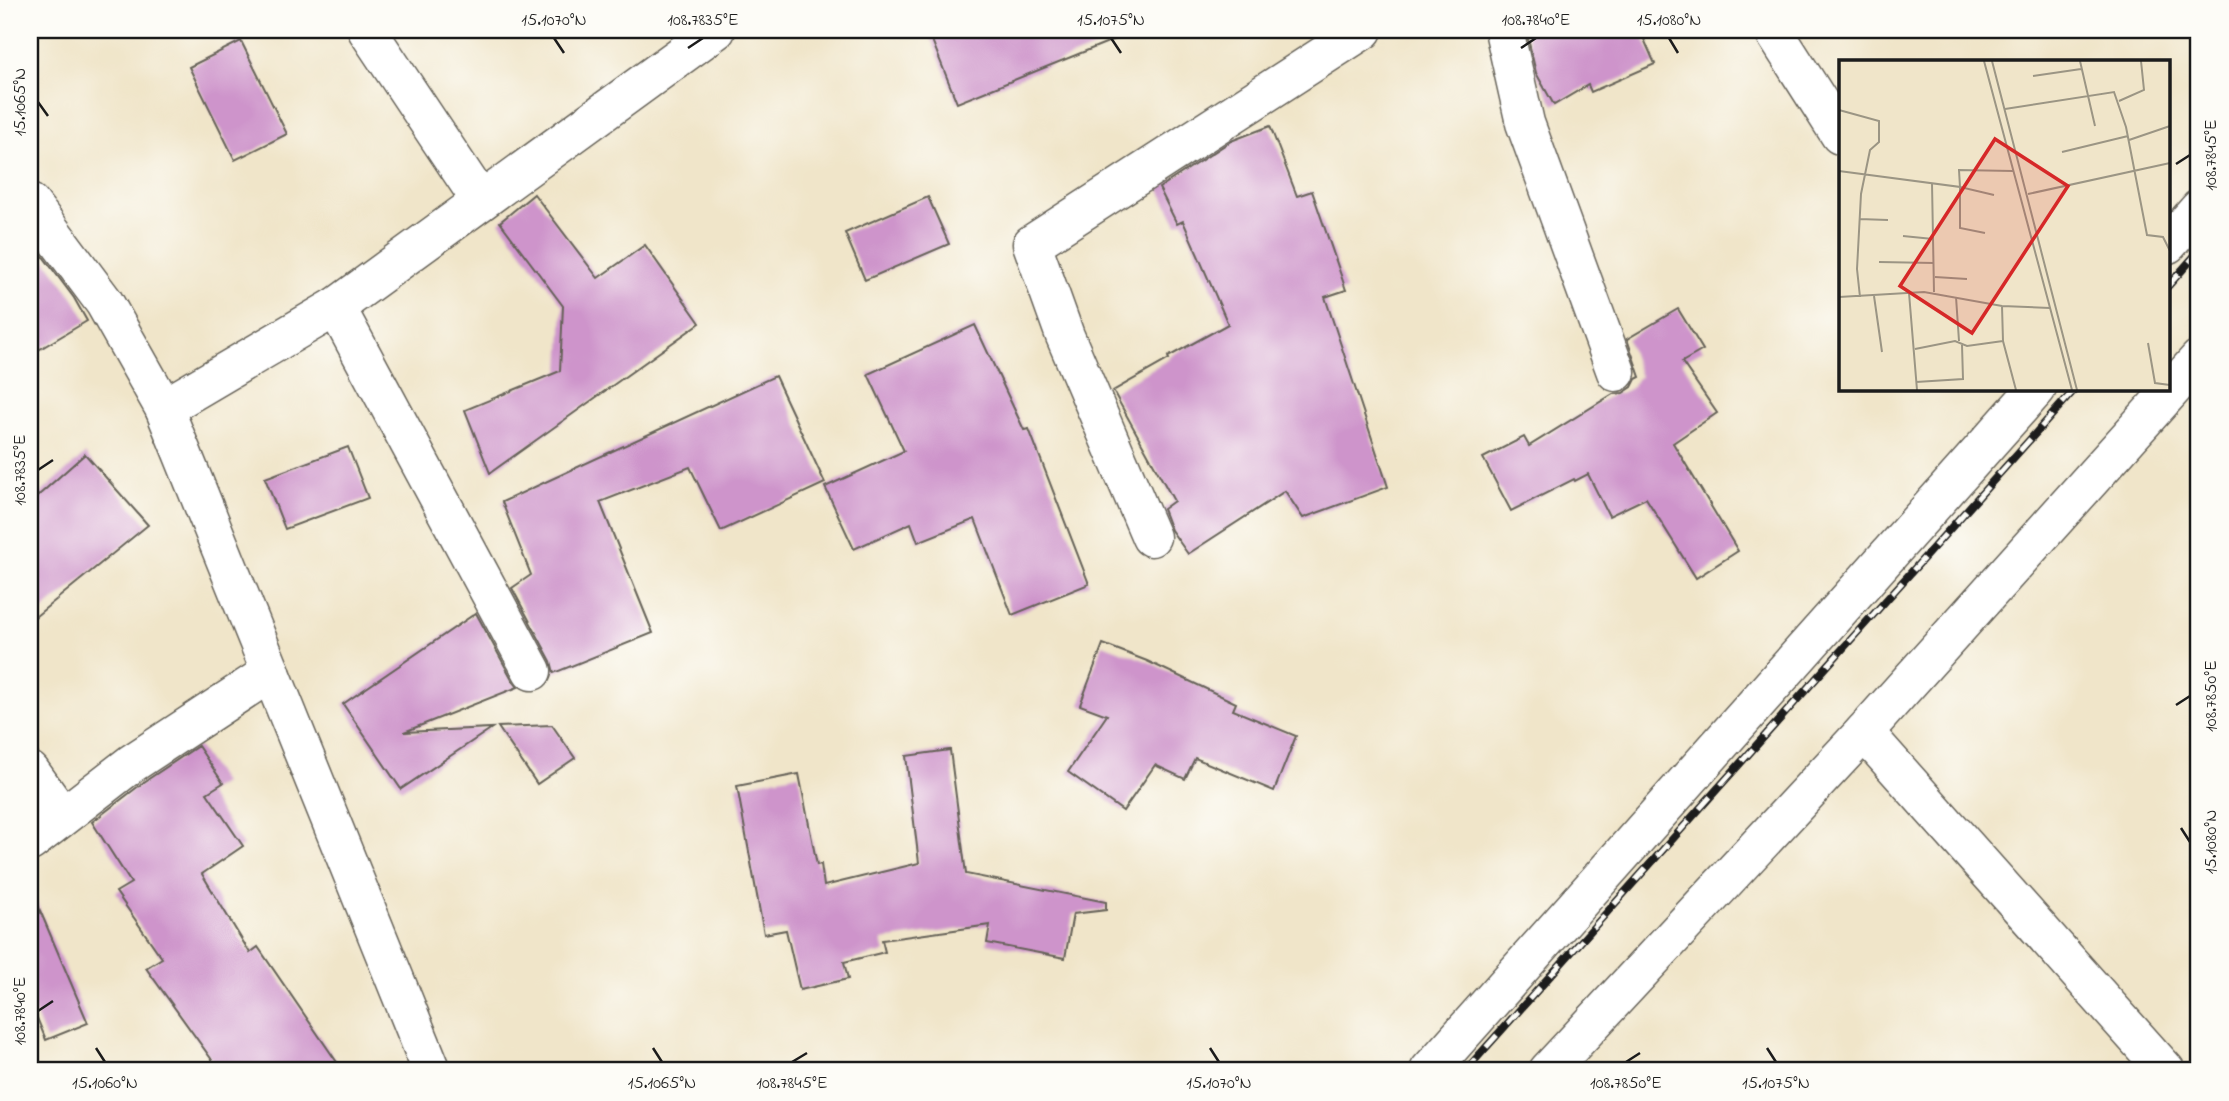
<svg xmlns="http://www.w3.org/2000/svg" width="2229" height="1101" font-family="'Indie Flower',sans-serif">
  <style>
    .building { fill: #ce94cb }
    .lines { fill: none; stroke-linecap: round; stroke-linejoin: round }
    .street-casing { stroke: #666259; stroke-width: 41 }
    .street { stroke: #fff; stroke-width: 38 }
    .rail-casing { stroke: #1c1c1c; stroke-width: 8 }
    .rail { stroke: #fdfcf7; stroke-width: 5; stroke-dasharray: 16; stroke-linecap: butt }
    .ticks { fill: none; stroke: #1c1c1c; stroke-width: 2.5 }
    .inset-road { fill: none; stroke: #9b9584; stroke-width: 2 }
    .view { fill: #d62828; fill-opacity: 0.15; stroke: #d62828; stroke-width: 3.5 }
    .inset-edge { fill: none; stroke: #1c1c1c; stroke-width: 3.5 }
    .neatline { fill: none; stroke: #1c1c1c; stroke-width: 2.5 }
    .ticks-label { font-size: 18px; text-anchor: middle; fill: #1c1c1c }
  </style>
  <rect width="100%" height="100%" fill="#fdfcf7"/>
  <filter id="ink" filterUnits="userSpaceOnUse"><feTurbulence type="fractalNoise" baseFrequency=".0143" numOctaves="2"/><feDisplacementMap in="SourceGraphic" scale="14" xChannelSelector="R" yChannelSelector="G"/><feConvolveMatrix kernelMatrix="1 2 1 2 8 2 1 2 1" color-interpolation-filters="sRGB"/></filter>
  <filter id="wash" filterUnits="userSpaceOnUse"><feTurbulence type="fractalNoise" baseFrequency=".00686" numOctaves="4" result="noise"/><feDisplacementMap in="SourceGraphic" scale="28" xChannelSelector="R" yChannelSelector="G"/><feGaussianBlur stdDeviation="1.57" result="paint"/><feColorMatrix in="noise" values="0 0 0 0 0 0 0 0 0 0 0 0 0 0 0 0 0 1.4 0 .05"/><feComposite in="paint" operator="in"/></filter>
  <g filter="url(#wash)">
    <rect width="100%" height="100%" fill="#f0e5c9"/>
    <g id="blocks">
      <g class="building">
        <path d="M 928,30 L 1133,30 L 1133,32 L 957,103 Z"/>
        <path d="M 1526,30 L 1640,30 L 1655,64 L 1591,92 L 1588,85 L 1554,105 L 1536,73 Z"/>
        <path d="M 241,41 L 287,134 L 235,160 L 189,67 Z"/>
        <path d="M 1270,126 L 1297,196 L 1312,191 L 1346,290 L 1325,297 L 1388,487 L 1303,518 L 1285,491 L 1188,554 L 1171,530 L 1163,509 L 1174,501 L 1113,391 L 1169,359 L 1168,357 L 1228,324 L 1183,221 L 1177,224 L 1159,188 L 1231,141 Z"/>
        <path d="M 534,194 L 598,278 L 645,245 L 700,323 L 490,473 L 465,410 L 560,371 L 563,306 L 500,222 Z"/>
        <path d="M 928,197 L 949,244 L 865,280 L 845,233 Z"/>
        <path d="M 30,239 L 74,298 L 87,321 L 30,355 Z"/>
        <path d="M 1678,309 L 1703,350 L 1682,362 L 1717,413 L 1673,443 L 1738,551 L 1696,578 L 1646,498 L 1609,516 L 1588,474 L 1575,481 L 1574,479 L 1511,511 L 1483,458 L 1524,437 L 1529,446 L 1613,394 L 1623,393 L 1632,387 L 1636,379 L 1640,377 L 1627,339 Z"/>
        <path d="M 975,325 L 1024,430 L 1029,429 L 1089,584 L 1012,615 L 975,519 L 918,542 L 911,523 L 854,549 L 825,487 L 904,451 L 868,374 Z"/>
        <path d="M 775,376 L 825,483 L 721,531 L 690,467 L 600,502 L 653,633 L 554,673 L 551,661 L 512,588 L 531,575 L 502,502 Z"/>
        <path d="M 348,447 L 368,498 L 285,529 L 265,478 Z"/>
        <path d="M 85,454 L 148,525 L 30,621 L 30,503 Z"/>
        <path d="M 476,613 L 513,681 L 518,687 L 404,732 L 492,728 L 401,789 L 343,704 Z"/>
        <path d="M 1103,644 L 1147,661 L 1236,703 L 1233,710 L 1296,736 L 1274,791 L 1195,758 L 1185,779 L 1155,765 L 1123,811 L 1068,772 L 1107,715 L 1080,705 Z"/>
        <path d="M 552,725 L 575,758 L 537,784 L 498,727 Z"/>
        <path d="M 198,746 L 223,783 L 207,793 L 243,846 L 202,874 L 250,953 L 258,947 L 343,1071 L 220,1071 L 146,968 L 162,958 L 116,892 L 131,883 L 92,822 L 144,782 Z"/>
        <path d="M 950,750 L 966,874 L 1106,902 L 1106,910 L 1073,914 L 1065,958 L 987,943 L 990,925 L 882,940 L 885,952 L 844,962 L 848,979 L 800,990 L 786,930 L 764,934 L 737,786 L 799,774 L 817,865 L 821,864 L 824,886 L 919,863 L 906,756 Z"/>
        <path d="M 30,887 L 88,1023 L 46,1040 L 30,1001 Z"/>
      </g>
    </g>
  </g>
  <g filter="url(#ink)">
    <use href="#blocks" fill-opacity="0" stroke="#666259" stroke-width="2"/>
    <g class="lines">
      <defs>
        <g id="street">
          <path d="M 367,30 L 481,201"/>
          <path d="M 1504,30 L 1525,123 L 1616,372"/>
          <path d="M 1773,30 L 1840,135"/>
          <path d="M 30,203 L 104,302 L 164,408 L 432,1071"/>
          <path d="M 2168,244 L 2199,209"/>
          <path d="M 336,307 L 532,671"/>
          <path d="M 164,408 L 336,307 L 716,30"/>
          <path d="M 1151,537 L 1065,336 L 1032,244 L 1363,30"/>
          <path d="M 1864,732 L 2166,1071"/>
          <path d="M 30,771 L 62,816"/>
          <path d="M 30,842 L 131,764 L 271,672"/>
          <path d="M 1429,1071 L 2037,388"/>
          <path d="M 1548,1071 L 1864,732 L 2199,359"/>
        </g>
      </defs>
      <use href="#street" class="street-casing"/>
      <use href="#street" class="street"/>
      <defs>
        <g id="rail">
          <path d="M 2168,286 L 2199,251"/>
          <path d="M 1465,1071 L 2076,388"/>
        </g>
      </defs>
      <use href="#rail" class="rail-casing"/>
      <use href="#rail" class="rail"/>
    </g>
  </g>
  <path class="ticks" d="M 554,38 L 564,53M 1111,38 L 1121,53M 1669,38 L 1678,53M 688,48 L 703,38M 1521,48 L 1536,38M 38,102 L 48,116M 2176,164 L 2190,155M 38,470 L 53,460M 2176,705 L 2190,696M 2181,828 L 2190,842M 38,1011 L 53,1001M 96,1048 L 105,1062M 653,1048 L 662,1062M 1210,1048 L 1219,1062M 1767,1048 L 1776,1062M 792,1062 L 807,1053M 1626,1062 L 1640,1053"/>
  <g transform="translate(1839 60)">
    <rect width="331" height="331" fill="#f0e5c9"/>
    <path class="inset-road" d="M 145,1 L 233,330M 153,1 L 238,330M 241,1 L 256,66M 194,16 L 242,9M 280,41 L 305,30 L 302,1M 166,49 L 275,32 L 287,67 L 308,175 L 324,177 L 331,191M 0,50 L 40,61 L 40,82 L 31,90 L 22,134 L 18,209 L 21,237M 290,80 L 331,66M 223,92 L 289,76M 0,111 L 121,127 L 121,168 L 146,173M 93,123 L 95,232M 189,134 L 331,103M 155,135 L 121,127 L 120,110 L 174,111M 20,159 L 49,160M 64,176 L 94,179M 40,202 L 95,203M 96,217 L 128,219M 70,233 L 78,330M 35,236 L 43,292M 0,237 L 85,232 L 163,246 L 211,248M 117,237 L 120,281M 163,246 L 164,281 L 177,330M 309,283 L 316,323 L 331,325M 76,289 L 116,281 L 128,286 L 164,281M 77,322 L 124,319 L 123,285"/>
    <path class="view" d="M 156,79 L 229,126 L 133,273 L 61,226 Z"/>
    <rect width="331" height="331" class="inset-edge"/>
  </g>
  <rect width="2229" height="1101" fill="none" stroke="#fdfcf7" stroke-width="77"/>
  <rect x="38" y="38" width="2152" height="1024" class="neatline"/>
  <g class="ticks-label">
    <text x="554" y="25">15.1070°N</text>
    <text x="703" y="25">108.7835°E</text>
    <text x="1111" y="25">15.1075°N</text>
    <text x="1536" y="25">108.7840°E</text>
    <text x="1669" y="25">15.1080°N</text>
    <text transform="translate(19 102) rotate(-90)" y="6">15.1065°N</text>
    <text transform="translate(2210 155) rotate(-90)" y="6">108.7845°E</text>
    <text transform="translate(19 470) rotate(-90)" y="6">108.7835°E</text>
    <text transform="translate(2210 696) rotate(-90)" y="6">108.7850°E</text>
    <text transform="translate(2210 842) rotate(-90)" y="6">15.1080°N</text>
    <text transform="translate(19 1011) rotate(-90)" y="6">108.7840°E</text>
    <text x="105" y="1088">15.1060°N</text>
    <text x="662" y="1088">15.1065°N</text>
    <text x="792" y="1088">108.7845°E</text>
    <text x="1219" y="1088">15.1070°N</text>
    <text x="1626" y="1088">108.7850°E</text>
    <text x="1776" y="1088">15.1075°N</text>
  </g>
</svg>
